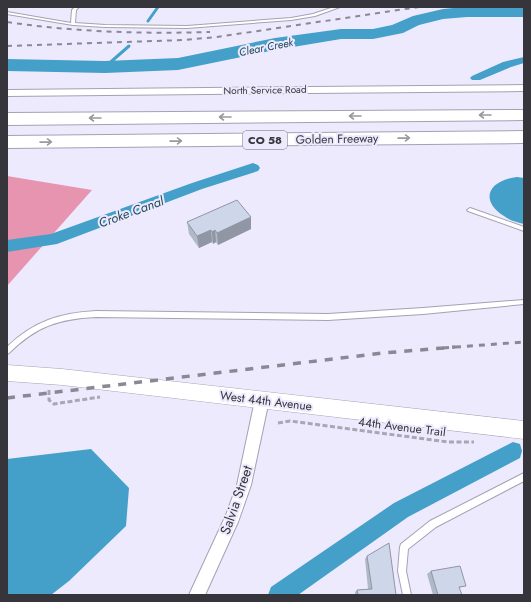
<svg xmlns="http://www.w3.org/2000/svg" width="531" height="602" font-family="Jost,sans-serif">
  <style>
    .forest { fill: #e794b1 }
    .water { fill: #44a0c9 }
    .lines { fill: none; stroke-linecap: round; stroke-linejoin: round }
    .stream { stroke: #44a0c9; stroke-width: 3 }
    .canal { fill: #44a0c9; fill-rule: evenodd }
    .river { fill: #44a0c9; fill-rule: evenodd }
    .lane-casing { stroke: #a4a1b3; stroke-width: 2 }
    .street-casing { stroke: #a4a1b3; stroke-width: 2 }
    .secondary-casing { stroke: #a4a1b3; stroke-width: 1 }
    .highway-casing { stroke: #a4a1b3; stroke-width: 2 }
    .path { stroke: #a9a6b6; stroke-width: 3; stroke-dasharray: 5 2.5; stroke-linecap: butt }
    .lane { fill: #fff; fill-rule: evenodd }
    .street { fill: #fff; fill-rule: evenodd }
    .secondary { fill: #fff; fill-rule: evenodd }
    .highway { fill: #fff; fill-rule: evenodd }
    .rail-far2 { stroke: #8a8894; stroke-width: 2; stroke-dasharray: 5 5; stroke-linecap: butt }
    .rail-far1 { stroke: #8a8894; stroke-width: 3; stroke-dasharray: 6 6; stroke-linecap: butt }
    .rail { stroke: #8a8894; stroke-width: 3.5; stroke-dasharray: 8 8; stroke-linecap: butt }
    .wall { fill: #b0b9c8 }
    .shaded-wall { fill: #9096a3 }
    .building { fill: #cdd7e9; stroke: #9096a3 }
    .oneway { stroke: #9a9a9e }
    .labels { text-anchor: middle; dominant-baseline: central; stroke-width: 4; stroke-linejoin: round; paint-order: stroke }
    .far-street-label { font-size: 10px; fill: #36353c; stroke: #eeeafe }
    .far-water-label { font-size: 11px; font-style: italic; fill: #22495b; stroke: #eeeafe }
    .shield { fill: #eeeafe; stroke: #6d6b76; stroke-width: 1 }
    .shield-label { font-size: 11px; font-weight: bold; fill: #36353c }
    .street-label { font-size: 12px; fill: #36353c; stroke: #eeeafe }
    .water-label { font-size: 13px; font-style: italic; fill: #22495b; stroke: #eeeafe }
    .near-street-label { font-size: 14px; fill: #36353c; stroke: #eeeafe }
  </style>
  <rect width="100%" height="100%" fill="#eeeafe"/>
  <path class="forest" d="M 7,176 L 92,190 L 7,286 Z"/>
  <g class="water">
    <path d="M 517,177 L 524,178 L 524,224 C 517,222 510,221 504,216 C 478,199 490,180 517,177 Z"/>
    <path d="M 91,449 L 129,488 L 126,526 L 69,581 L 51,595 L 7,595 L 7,459 Z"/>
  </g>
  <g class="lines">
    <g class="stream">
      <path d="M 148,21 L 158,7"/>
      <path d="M 105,67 L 129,46"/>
    </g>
    <g class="canal">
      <path d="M 524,57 L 524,63 L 511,67 L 480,80 L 472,80 L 470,78 L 472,76 L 503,62 Z"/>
      <path d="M 253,163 L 258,165 L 260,168 L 258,171 L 202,189 L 57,244 L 7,252 L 7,240 L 51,234 L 192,183 Z"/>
      <path d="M 513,442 L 520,444 L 522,451 L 520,458 L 408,517 L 298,595 L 268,595 L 271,587 L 394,503 Z"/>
    </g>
    <path class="river" d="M 464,7 L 524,7 L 524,17 L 467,17 L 443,19 L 419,25 L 403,33 L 373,39 L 341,39 L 275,50 L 178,70 L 105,73 L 7,71 L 7,59 L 105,61 L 178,58 L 275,38 L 341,29 L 373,29 L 392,25 L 413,16 L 443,9 Z"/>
    <defs>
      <g id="lane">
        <path d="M 75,7 L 79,7 L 76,10 L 75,23 L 105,25 L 187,26 L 291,18 L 313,14 L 334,7 L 340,7 L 315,16 L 291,20 L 187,28 L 105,27 L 73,25 L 7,14 L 7,12 L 71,23 L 72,10 Z"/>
        <path d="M 470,208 L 524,227 L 524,231 L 468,211 L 467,210 Z"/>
        <path d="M 524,300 L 524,304 L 423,314 L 328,320 L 96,317 C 58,319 37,326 9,353 L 7,354 L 7,347 C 34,321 60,313 96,311 L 328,314 L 423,308 Z"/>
        <path d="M 524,473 L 524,481 L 436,527 L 408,549 L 406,571 L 411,595 L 403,595 L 398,571 L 400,547 L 401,544 L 430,521 Z"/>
      </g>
      <g id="street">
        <path d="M 524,85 L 524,91 L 7,96 L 7,90 Z"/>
        <path d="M 262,394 L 267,396 L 269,400 L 251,485 L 238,522 L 205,595 L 189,595 L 226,515 L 237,485 L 255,400 L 257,396 Z"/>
      </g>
      <path id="secondary" d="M 7,365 L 62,369 L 524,421 L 524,439 L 62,385 L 7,381 Z"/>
      <g id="highway">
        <path d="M 524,110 L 524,120 L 7,125 L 7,113 Z"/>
        <path d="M 524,131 L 524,143 L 7,148 L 7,136 Z"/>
      </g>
    </defs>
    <use href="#lane" class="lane-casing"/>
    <use href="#street" class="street-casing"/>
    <use href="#secondary" class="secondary-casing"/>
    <use href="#highway" class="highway-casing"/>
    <g class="path">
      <path d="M 49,390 L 49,400 L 54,404 L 100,397"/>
      <path d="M 278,423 L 290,421 L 448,442 L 474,442"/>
    </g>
    <use href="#lane" class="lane"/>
    <use href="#street" class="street"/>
    <use href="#secondary" class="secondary"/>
    <use href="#highway" class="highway"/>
    <g class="rail-far2">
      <path d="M 7,22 C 75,32 142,34 210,32"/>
      <path d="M 7,46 L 183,40 L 217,37 L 419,7"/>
    </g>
    <path class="rail-far1" d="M 443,348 L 524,342"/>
    <path class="rail" d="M 7,398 L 383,353 L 455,347"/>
  </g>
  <g class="wall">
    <path d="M 251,217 L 251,229 L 218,245 L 216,242 L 213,244 L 212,242 L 199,248 L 189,234 L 187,222 Z"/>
    <path d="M 367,556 L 396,595 L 355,595 L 355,592 L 357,590 L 368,589 L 365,559 Z"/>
    <path d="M 431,571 L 466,586 L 459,588 L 462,595 L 433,595 L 427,574 Z"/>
  </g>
  <g class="shaded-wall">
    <path d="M 251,217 L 251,229 L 218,245 L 217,233 Z"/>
    <path d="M 211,230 L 212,242 L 199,248 L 197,236 Z"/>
    <path d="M 215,230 L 216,242 L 213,244 L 212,232 Z"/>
  </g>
  <g class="building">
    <path d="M 237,200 L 251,217 L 217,233 L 215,230 L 212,232 L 211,230 L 197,236 L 187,222 Z"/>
    <path d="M 389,543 L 396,595 L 358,595 L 357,590 L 372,589 L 367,556 Z"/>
    <path d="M 460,566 L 466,586 L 459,587 L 462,595 L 438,595 L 431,571 Z"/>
  </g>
  <defs><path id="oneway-shaft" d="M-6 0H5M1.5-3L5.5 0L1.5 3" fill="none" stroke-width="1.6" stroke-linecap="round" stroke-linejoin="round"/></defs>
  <g class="oneway">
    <use href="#oneway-shaft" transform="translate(485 115) rotate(180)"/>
    <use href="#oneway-shaft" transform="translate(355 116) rotate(180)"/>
    <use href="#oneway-shaft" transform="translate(225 117) rotate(180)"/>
    <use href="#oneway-shaft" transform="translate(95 118) rotate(180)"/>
    <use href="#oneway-shaft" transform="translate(404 138) rotate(-1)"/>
    <use href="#oneway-shaft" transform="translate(176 141) rotate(-1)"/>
    <use href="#oneway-shaft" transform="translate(46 142) rotate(-1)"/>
  </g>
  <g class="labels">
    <g class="far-street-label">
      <text transform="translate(265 90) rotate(-1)">North Service Road</text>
    </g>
    <g class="far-water-label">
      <text transform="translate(266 47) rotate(-11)">Clear Creek</text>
    </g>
    <rect class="shield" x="243" y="131" width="44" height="18" rx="3"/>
    <g class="shield-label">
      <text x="265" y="140">CO 58</text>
    </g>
    <g class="street-label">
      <text transform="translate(337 139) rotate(-1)">Golden Freeway</text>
      <text transform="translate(266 401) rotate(7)">West 44th Avenue</text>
      <text transform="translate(402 427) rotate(7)">44th Avenue Trail</text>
    </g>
    <g class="water-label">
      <text transform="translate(131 212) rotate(-20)">Croke Canal</text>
    </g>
    <g class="near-street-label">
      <text transform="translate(236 500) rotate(-71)">Salvia Street</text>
    </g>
  </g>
  <rect width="531" height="602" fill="none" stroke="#36353c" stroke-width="16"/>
</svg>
